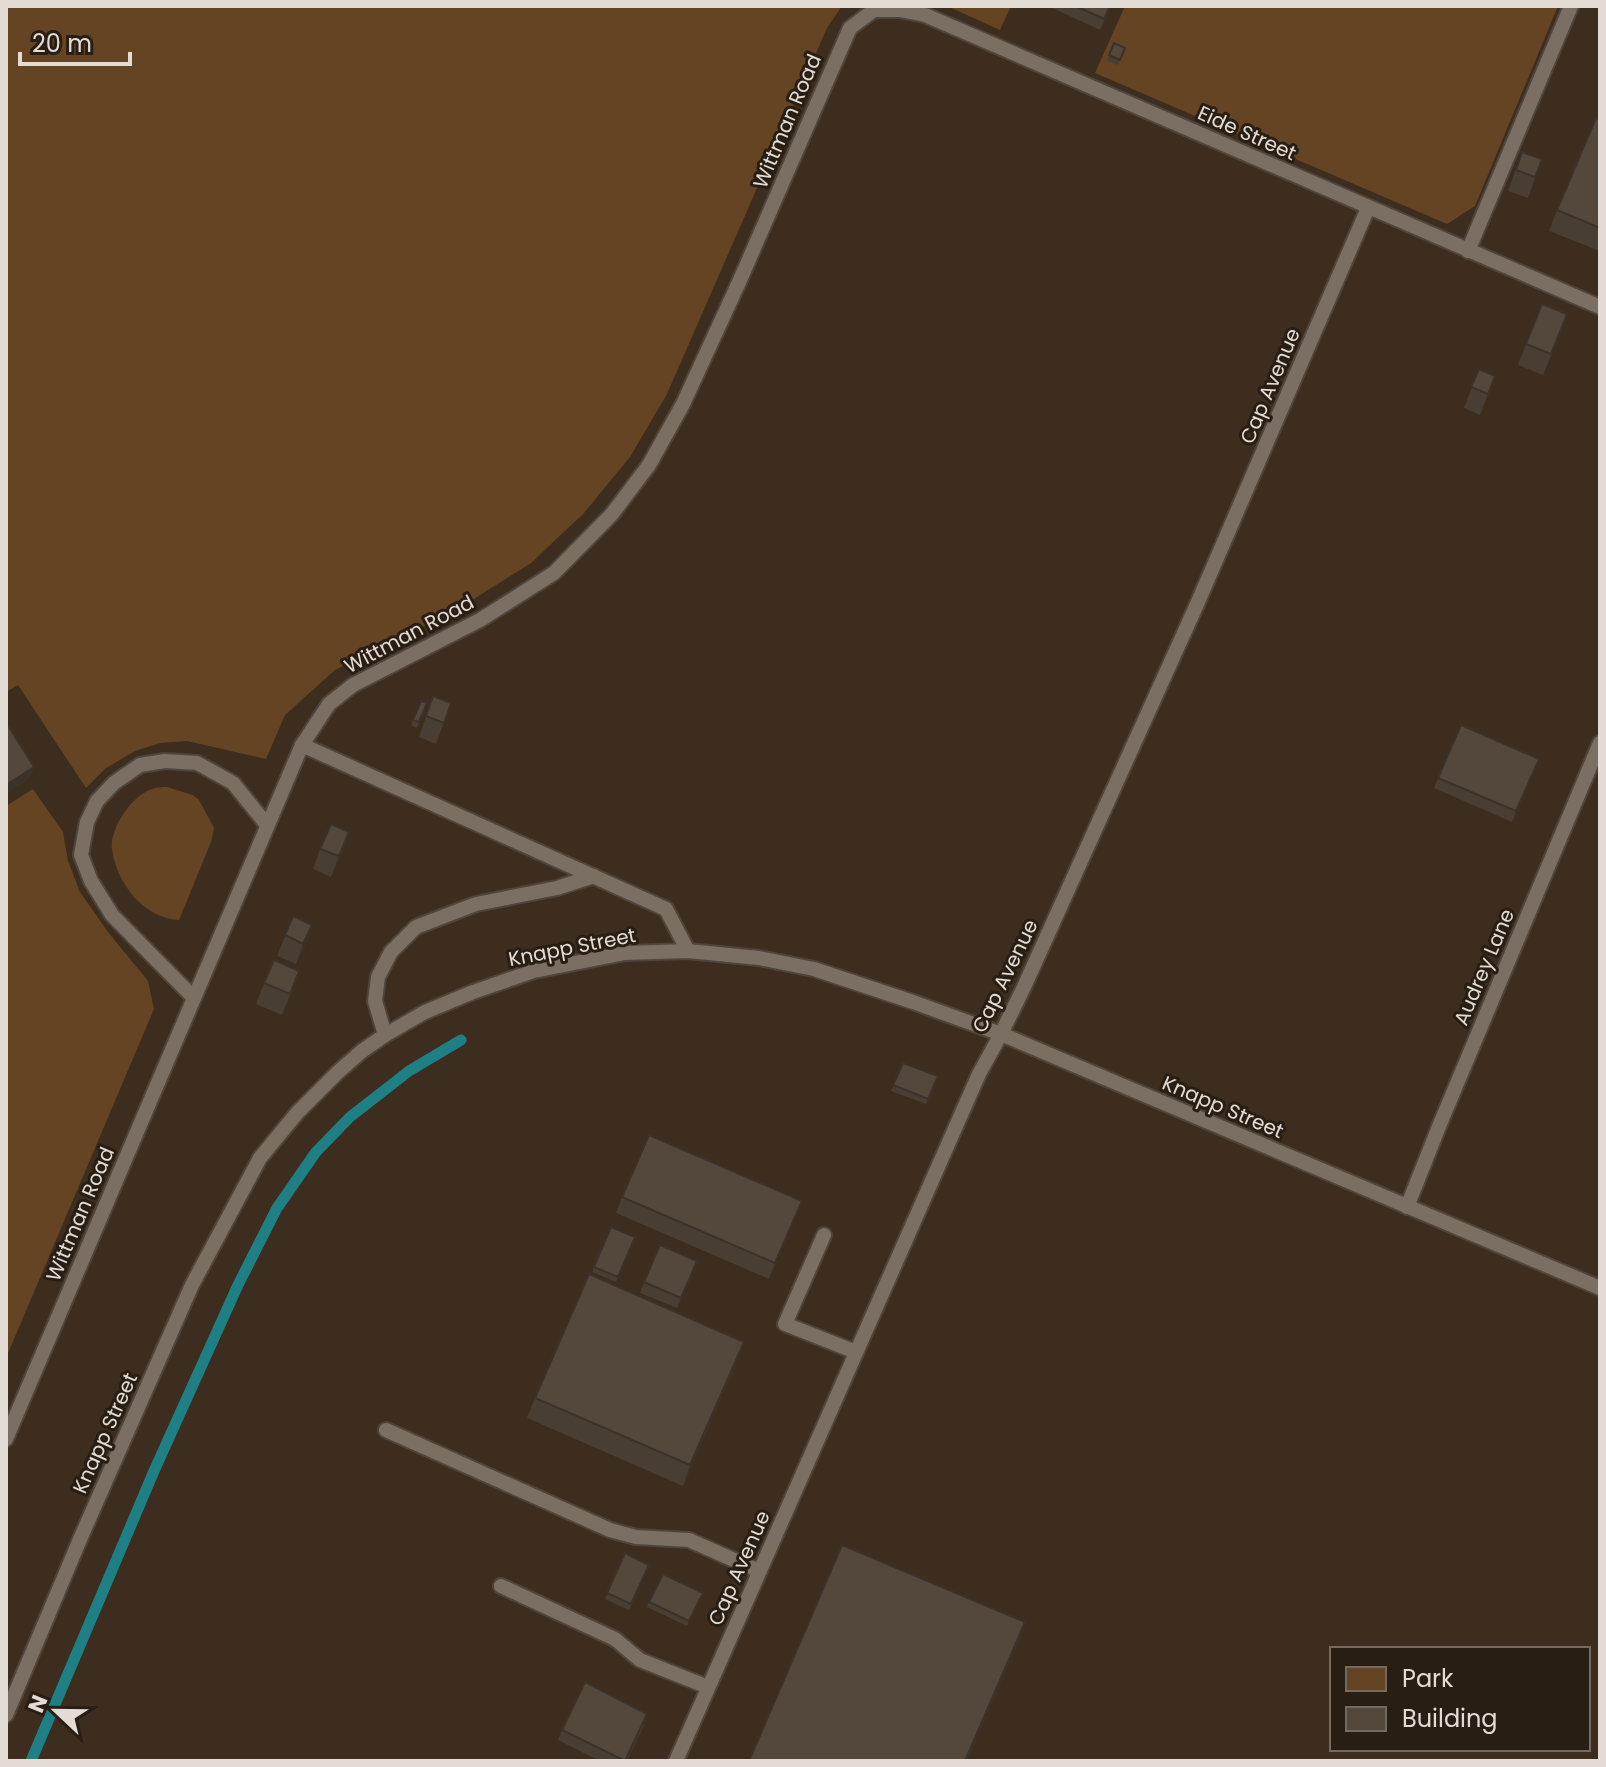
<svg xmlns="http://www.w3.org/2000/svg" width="1606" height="1767" font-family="Poppins,sans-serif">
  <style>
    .built { fill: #3d2d1e; fill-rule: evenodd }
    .green { fill: #644422 }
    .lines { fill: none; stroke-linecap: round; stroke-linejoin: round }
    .stream { stroke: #1e7f85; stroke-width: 11 }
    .lane-casing { stroke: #4e453d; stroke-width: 18 }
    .lane { stroke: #7b6e62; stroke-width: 14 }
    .wall { fill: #483e34 }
    .shaded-wall { fill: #3b322b }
    .building { fill: #54483d; stroke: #3b322b; stroke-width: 2 }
    .labels { text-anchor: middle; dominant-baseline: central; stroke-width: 6; stroke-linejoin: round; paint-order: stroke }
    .street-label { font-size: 20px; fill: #e3dcd5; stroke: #281e13 }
  </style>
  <rect width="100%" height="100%" fill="#32271d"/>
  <path class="built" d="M 6,6 L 1600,6 L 1600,1761 L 6,1761 ZM 1332,1649 L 1588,1649 L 1588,1749 L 1332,1749 Z"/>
  <g class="green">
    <path d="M 6,6 L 842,6 L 827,28 L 667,394 L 630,457 L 584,513 L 531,563 L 453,612 L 335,670 L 285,715 L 266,759 L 187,741 L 160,743 L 135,751 L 106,768 L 86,788 L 18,685 L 6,692 Z"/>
    <path d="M 947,6 L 1011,6 L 1000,30 Z"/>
    <path d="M 1125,6 L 1558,6 L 1475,206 L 1447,224 L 1095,73 Z"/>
    <path d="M 167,787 L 193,795 L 199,800 L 214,828 L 211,842 L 179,920 C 143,918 117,883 112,850 C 109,828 133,793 155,788 C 159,787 163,787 167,787 Z"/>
    <path d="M 33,789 L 63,832 L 68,861 L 80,892 L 108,932 L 148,981 L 154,1009 L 6,1358 L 6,806 Z"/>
  </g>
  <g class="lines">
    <path class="stream" d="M 31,1761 L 154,1471 L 238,1285 L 277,1208 L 316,1152 L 350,1117 L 409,1071 L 461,1040"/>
    <defs>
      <g id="lane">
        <path d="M 1468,251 L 1571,6"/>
        <path d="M 302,745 L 666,909 L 688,951"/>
        <path d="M 194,998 L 112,915 L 91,881 L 81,855 L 87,822 L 97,801 L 114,783 L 140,765 L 165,761 L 197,763 L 233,783 L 267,825"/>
        <path d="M 385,1035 L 375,1001 L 378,977 L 391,952 L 416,927 L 476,904 L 557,888 L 594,876"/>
        <path d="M 1407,1207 L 1440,1124 L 1600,743"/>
        <path d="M 824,1235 L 785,1324 L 856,1352"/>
        <path d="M 386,1430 L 610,1530 L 636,1537 L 689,1540 L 759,1571"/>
        <path d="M 6,1439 L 302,745 L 329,704 L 353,685 L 480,620 L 554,573 L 612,514 L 649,465 L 683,404 L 740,280 L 850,28 L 874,10 L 900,10 L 925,15 L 1600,307"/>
        <path d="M 501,1586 L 615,1639 L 640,1660 L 708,1687"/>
        <path d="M 6,1715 L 81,1537 L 192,1285 L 260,1158 L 297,1113 L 338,1072 L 362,1051 L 385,1035 L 425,1012 L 473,992 L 534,971 L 625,953 L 688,951 L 759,958 L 814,969 L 913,1002 L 1001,1034 L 1600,1288"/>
        <path d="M 676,1761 L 979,1074 L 1001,1034 L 1024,987 L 1198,602 L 1368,208"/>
      </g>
    </defs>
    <use href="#lane" class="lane-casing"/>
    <use href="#lane" class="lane"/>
  </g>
  <g class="wall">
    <path d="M 1048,6 L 1111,6 L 1100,30 Z"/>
    <path d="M 1114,43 L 1125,48 L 1118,65 L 1107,61 Z"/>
    <path d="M 1600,120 L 1600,251 L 1549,231 L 1557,210 Z"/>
    <path d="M 1522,152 L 1542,159 L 1528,198 L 1508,191 Z"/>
    <path d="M 1560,334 L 1543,375 L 1518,365 L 1526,344 Z"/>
    <path d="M 1479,369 L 1495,376 L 1480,415 L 1464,408 Z"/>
    <path d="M 433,696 L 451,703 L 436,744 L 419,737 Z"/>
    <path d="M 421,701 L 427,703 L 417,728 L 411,725 Z"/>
    <path d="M 1539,759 L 1512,822 L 1434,788 L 1438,778 Z"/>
    <path d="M 320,849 L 342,853 L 331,877 L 313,869 Z"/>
    <path d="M 293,916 L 305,945 L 296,964 L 277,956 Z"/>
    <path d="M 264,983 L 292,992 L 282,1015 L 256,1004 Z"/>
    <path d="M 903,1063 L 938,1076 L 926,1104 L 891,1091 Z"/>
    <path d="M 622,1197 L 802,1201 L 769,1279 L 616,1213 Z"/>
    <path d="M 611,1227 L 635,1237 L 616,1282 L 592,1272 Z"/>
    <path d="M 693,1272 L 677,1308 L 640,1293 L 644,1282 Z"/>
    <path d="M 736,1363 L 683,1486 L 527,1418 L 535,1398 Z"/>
    <path d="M 625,1553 L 649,1565 L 629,1610 L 605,1599 Z"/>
    <path d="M 701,1599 L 687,1626 L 647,1607 L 649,1602 Z"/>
    <path d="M 644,1725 L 627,1761 L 600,1761 L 558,1740 L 562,1730 Z"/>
  </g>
  <g class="shaded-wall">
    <path d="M 34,767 L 30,778 L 6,794 L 6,785 Z"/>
    <path d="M 349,832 L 342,853 L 331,877 L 339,856 Z"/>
    <path d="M 312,925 L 305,945 L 296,964 L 303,944 Z"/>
    <path d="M 299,971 L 292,992 L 282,1015 L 290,994 Z"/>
    <path d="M 802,1201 L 796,1217 L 769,1279 L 775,1263 Z"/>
    <path d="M 744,1342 L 736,1363 L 683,1486 L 690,1465 Z"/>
    <path d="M 1025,1622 L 1018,1643 L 967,1761 L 965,1761 Z"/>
    <path d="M 647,1714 L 627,1761 L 625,1761 Z"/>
  </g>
  <g class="building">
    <path d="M 1076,6 L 1110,6 L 1104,19 Z"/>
    <path d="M 1114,43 L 1125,48 L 1120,60 L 1109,55 Z"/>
    <path d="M 1596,118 L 1600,120 L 1600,228 L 1557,210 Z"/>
    <path d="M 1522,152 L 1542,159 L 1535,177 L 1516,170 Z"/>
    <path d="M 1542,304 L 1567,314 L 1551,354 L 1526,344 Z"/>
    <path d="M 1479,369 L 1495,376 L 1488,394 L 1471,387 Z"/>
    <path d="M 433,696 L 451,703 L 444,723 L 426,716 Z"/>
    <path d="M 421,701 L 427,703 L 419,722 L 413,720 Z"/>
    <path d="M 6,722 L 34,767 L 6,785 Z"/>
    <path d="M 1461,725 L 1539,759 L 1516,811 L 1438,778 Z"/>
    <path d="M 331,824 L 349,832 L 339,856 L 320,849 Z"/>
    <path d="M 293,916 L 312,925 L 303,944 L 285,935 Z"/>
    <path d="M 274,960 L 299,971 L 290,994 L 264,983 Z"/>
    <path d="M 903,1063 L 938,1076 L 928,1099 L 893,1085 Z"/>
    <path d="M 649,1135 L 802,1201 L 775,1263 L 622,1197 Z"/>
    <path d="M 611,1227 L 635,1237 L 618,1277 L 594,1267 Z"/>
    <path d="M 660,1245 L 697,1261 L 681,1298 L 644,1282 Z"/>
    <path d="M 589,1274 L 744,1342 L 690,1465 L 535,1398 Z"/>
    <path d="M 842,1545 L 1025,1622 L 965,1761 L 749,1761 Z"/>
    <path d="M 625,1553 L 649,1565 L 631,1604 L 607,1593 Z"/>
    <path d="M 663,1574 L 703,1593 L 689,1621 L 649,1602 Z"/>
    <path d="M 585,1682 L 647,1714 L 625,1761 L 562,1730 Z"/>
  </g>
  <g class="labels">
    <g class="street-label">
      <text transform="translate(787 121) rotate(-67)">Wittman Road</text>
      <text transform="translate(1247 133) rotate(24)">Eide Street</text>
      <text transform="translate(1270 386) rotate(-67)">Cap Avenue</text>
      <text transform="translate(409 634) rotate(-28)">Wittman Road</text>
      <text transform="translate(572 947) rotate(-11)">Knapp Street</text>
      <text transform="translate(1484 967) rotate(-67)">Audrey Lane</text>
      <text transform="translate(1005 976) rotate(-64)">Cap Avenue</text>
      <text transform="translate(1223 1107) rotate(23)">Knapp Street</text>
      <text transform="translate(80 1214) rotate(-67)">Wittman Road</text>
      <text transform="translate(105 1433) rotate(-66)">Knapp Street</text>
      <text transform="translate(739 1568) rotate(-66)">Cap Avenue</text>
    </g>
  </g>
  <rect width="1606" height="1767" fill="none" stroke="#e3dcd5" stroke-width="16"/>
  <rect x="1330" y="1647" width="260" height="104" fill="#281e13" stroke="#736a61" stroke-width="2"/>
  <rect x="1346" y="1667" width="40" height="24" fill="#644422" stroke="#736a61" stroke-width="2"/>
  <text x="1402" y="1687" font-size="24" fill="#e3dcd5">Park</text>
  <rect x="1346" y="1707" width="40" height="24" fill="#54483d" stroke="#736a61" stroke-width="2"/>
  <text x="1402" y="1727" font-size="24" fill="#e3dcd5">Building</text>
  <g transform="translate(56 1711) rotate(292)" stroke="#281e13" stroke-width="6" paint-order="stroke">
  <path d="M0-6L14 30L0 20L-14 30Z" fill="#e3dcd5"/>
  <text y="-12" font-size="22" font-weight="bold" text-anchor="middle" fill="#e3dcd5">N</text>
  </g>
  <path d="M20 52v12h110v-12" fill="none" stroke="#e3dcd5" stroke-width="4"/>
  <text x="32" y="52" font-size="24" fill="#e3dcd5" stroke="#281e13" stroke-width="6" paint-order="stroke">20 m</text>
</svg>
